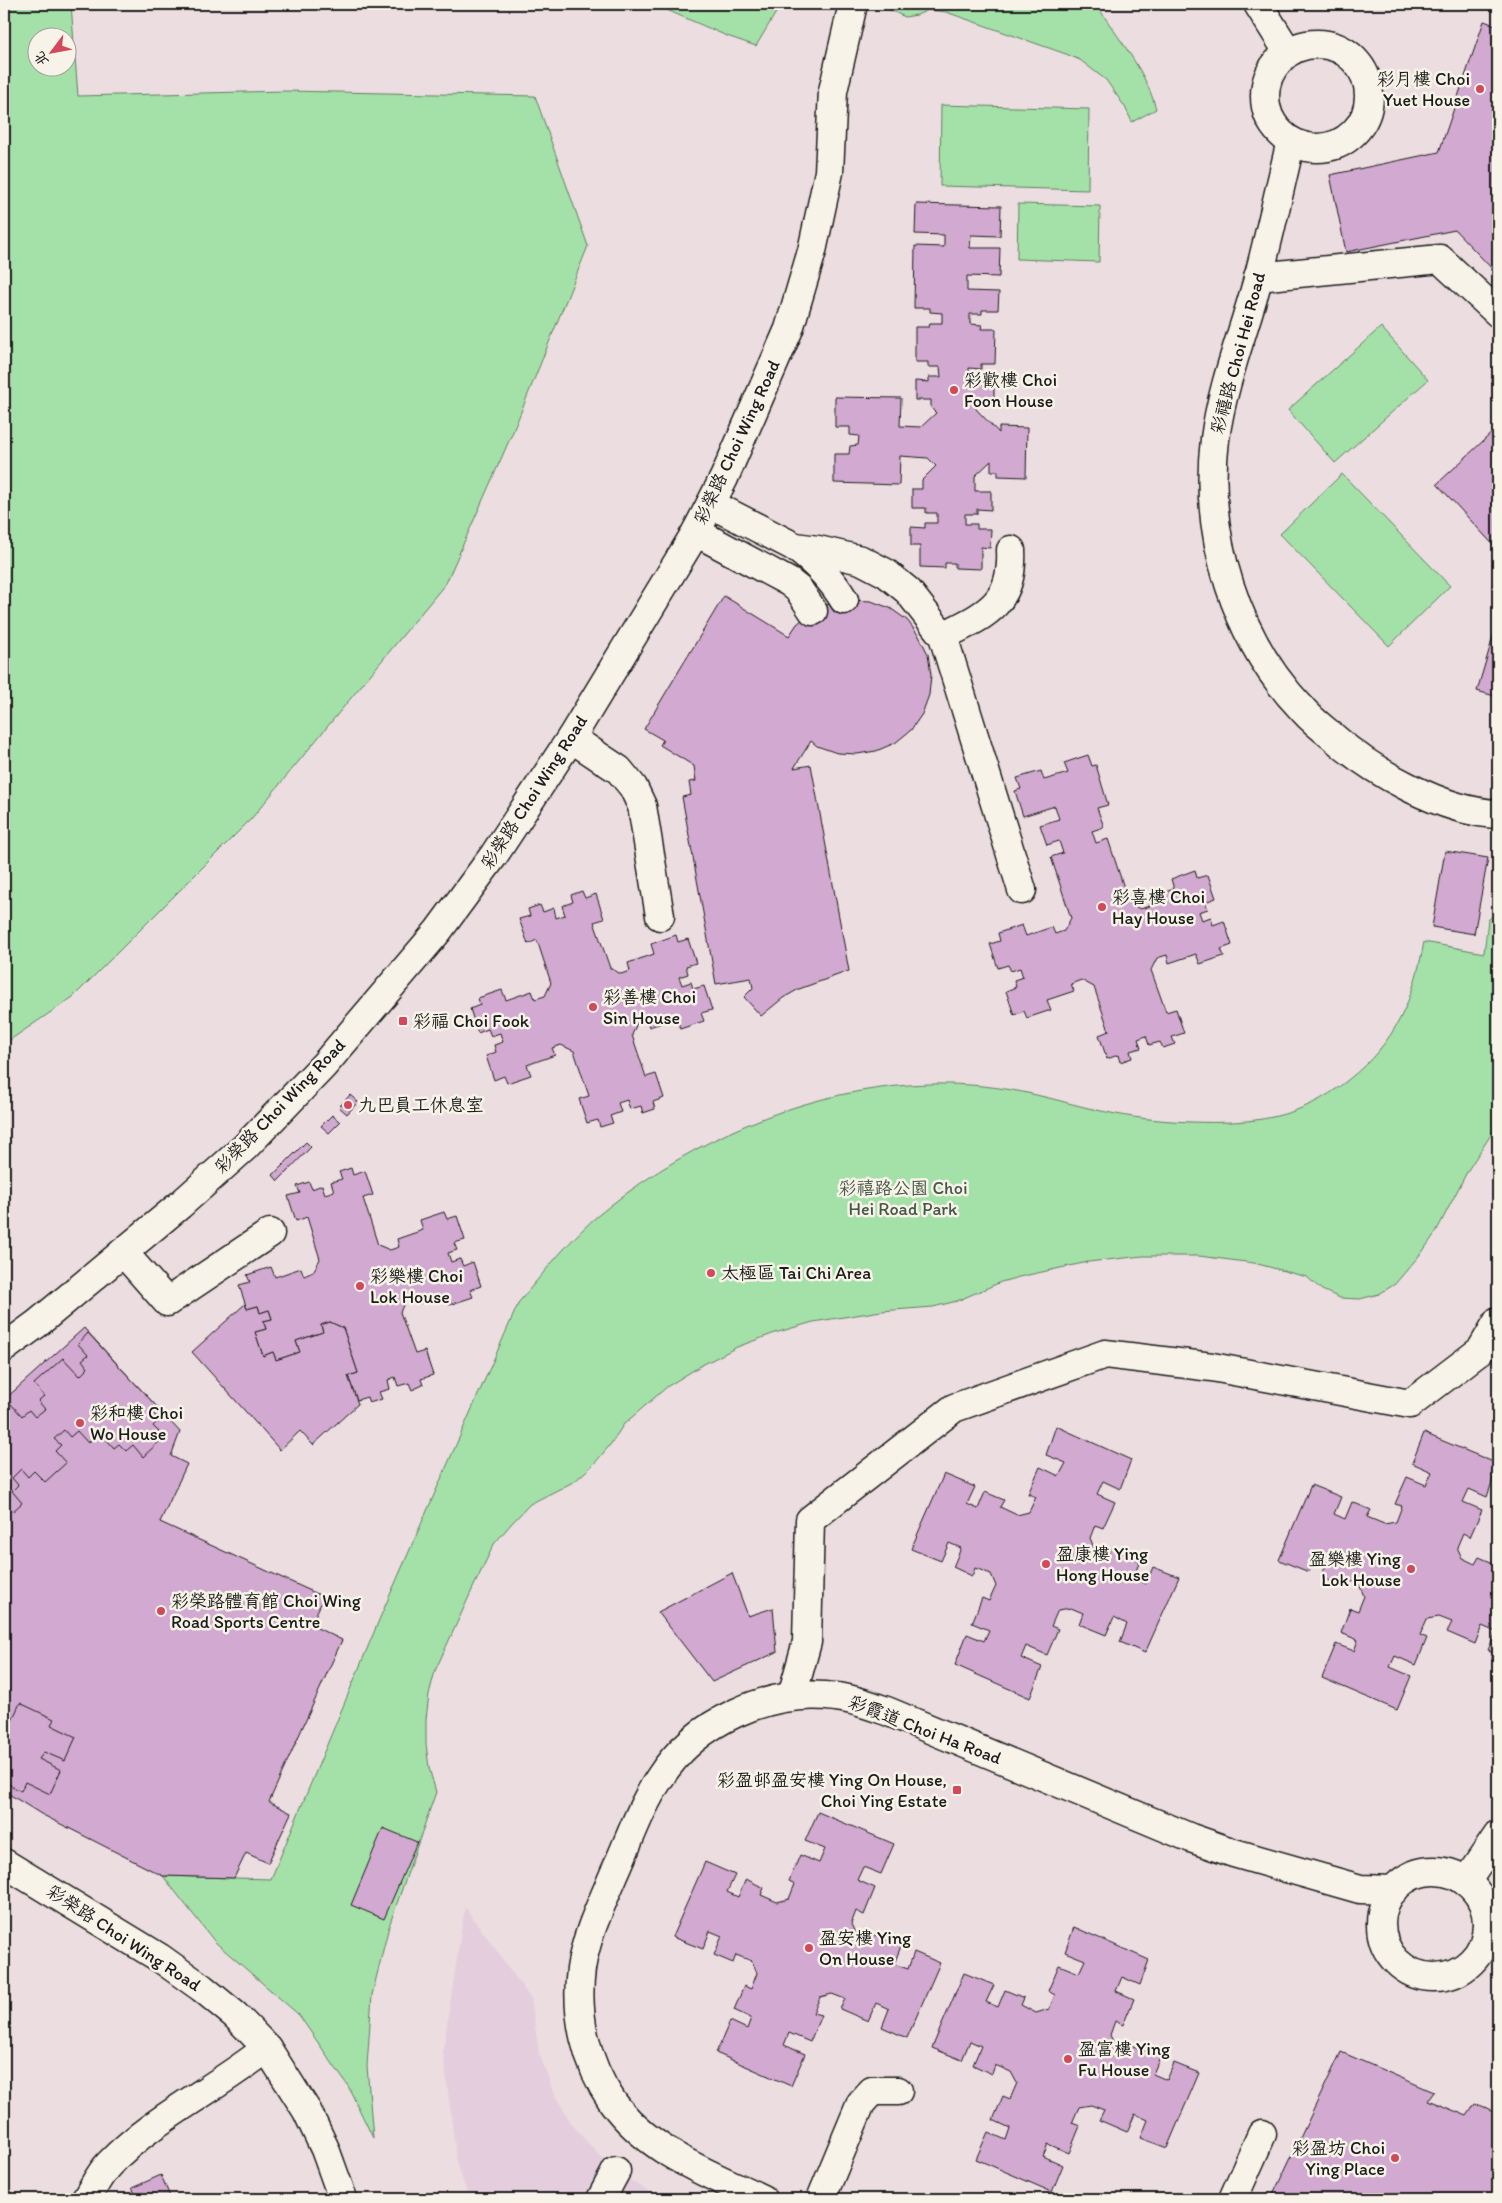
<svg xmlns="http://www.w3.org/2000/svg" width="1502" height="2203" font-family="Itim,'LXGW WenKai TC',sans-serif">
  <style>
    .built { fill: #e4cddc }
    .green { fill: #a4e1a8; stroke: #607e62; fill-rule: evenodd }
    .building { fill: #d2a9d0; stroke: #1c1c1c }
    .lines { fill: none; stroke-linecap: round; stroke-linejoin: round }
    .minor-casing { stroke: #1c1c1c; stroke-width: 31 }
    .minor { stroke: #f7f3e8; stroke-width: 28 }
    .poi-dot { fill: #d1495b; stroke: #f7f3e8; stroke-width: 2 }
    .labels { text-anchor: middle; dominant-baseline: central; stroke-width: 5; stroke-linejoin: round; paint-order: stroke }
    .poi-label { font-size: 18px; fill: #1c1c1c; stroke: #f7f3e8; text-anchor: start }
    .street-label { font-size: 18px; fill: #1c1c1c; stroke: #f7f3e8 }
    .park-label { font-size: 18px; fill: #455746; stroke: #f7f3e8 }
  </style>
  <rect width="100%" height="100%" fill="#ecdde1"/>
  <filter id="ink" filterUnits="userSpaceOnUse"><feTurbulence type="fractalNoise" baseFrequency=".02" numOctaves="2"/><feDisplacementMap in="SourceGraphic" scale="10" xChannelSelector="R" yChannelSelector="G"/><feConvolveMatrix kernelMatrix="1 2 1 2 8 2 1 2 1" color-interpolation-filters="sRGB"/></filter>
  <g filter="url(#ink)">
    <path class="built" d="M 465,1907 L 531,1999 L 539,2053 L 553,2091 L 571,2123 L 593,2149 L 616,2171 L 660,2199 L 469,2199 L 457,2163 L 443,2050 Z"/>
    <g class="green">
      <path d="M 4,4 L 71,4 L 78,96 L 285,91 L 535,96 L 588,246 L 512,434 L 446,583 L 251,819 L 73,997 L 4,1044 ZM 38,38 L 68,38 L 68,68 L 38,68 Z"/>
      <path d="M 653,4 L 781,4 L 756,46 L 727,36 Z"/>
      <path d="M 877,4 L 1096,4 C 1118,39 1145,68 1156,109 L 1132,122 L 1125,107 L 1106,80 L 1080,60 L 1066,54 L 946,12 L 928,10 L 917,15 L 905,17 Z"/>
      <path d="M 941,105 L 1089,109 L 1088,190 L 940,186 Z"/>
      <path d="M 1018,204 L 1100,206 L 1099,262 L 1017,259 Z"/>
      <path d="M 1381,327 L 1428,380 L 1335,463 L 1288,410 Z"/>
      <path d="M 1342,474 L 1450,586 L 1389,646 L 1280,534 Z"/>
      <path d="M 1498,911 L 1498,1124 L 1468,1170 L 1436,1232 L 1423,1251 L 1395,1284 L 1379,1294 L 1360,1299 L 1340,1298 L 1322,1290 L 1307,1277 L 1254,1263 L 1199,1256 L 1143,1256 L 1088,1262 L 1019,1277 L 1001,1282 L 957,1301 L 933,1307 L 881,1311 L 813,1322 L 775,1333 L 737,1347 L 702,1365 L 668,1386 L 624,1424 L 610,1445 L 594,1464 L 575,1481 L 530,1504 L 511,1524 L 494,1544 L 472,1590 L 435,1671 L 429,1694 L 426,1719 L 426,1744 L 429,1768 L 436,1792 L 389,1926 L 372,1995 L 367,2066 L 373,2138 L 348,2086 L 299,2015 L 215,1942 L 163,1876 L 271,1879 L 382,1613 L 519,1302 C 543,1273 567,1243 595,1218 C 675,1151 777,1101 881,1088 C 931,1081 983,1083 1032,1094 C 1060,1100 1087,1109 1116,1114 C 1141,1119 1166,1121 1191,1122 C 1252,1124 1299,1120 1348,1080 C 1396,1042 1413,1001 1424,942 L 1484,953 L 1488,920 Z"/>
    </g>
    <g class="building">
      <path d="M 1484,21 L 1498,26 L 1498,275 L 1455,230 L 1346,252 L 1330,175 L 1439,152 Z"/>
      <path d="M 916,204 L 1001,206 L 1000,236 L 971,235 L 970,248 L 1000,248 L 999,277 L 967,276 L 967,291 L 999,292 L 998,310 L 982,310 L 982,314 L 970,314 L 970,324 L 982,325 L 981,329 L 996,329 L 995,364 L 981,364 L 981,369 L 969,368 L 969,378 L 980,378 L 980,383 L 994,383 L 994,402 L 977,401 L 976,409 L 999,433 L 999,427 L 1027,428 L 1026,477 L 998,476 L 998,471 L 991,471 L 991,461 L 975,476 L 975,491 L 991,491 L 991,510 L 977,509 L 977,514 L 965,514 L 965,524 L 977,524 L 977,529 L 991,529 L 990,548 L 981,547 L 981,569 L 955,568 L 955,563 L 945,563 L 945,568 L 920,567 L 920,546 L 911,546 L 911,527 L 925,528 L 925,523 L 937,523 L 937,513 L 926,513 L 926,508 L 912,508 L 912,489 L 922,489 L 922,480 L 936,466 L 928,458 L 900,456 L 899,485 L 834,483 L 834,454 L 849,454 L 850,446 L 858,445 L 859,436 L 850,435 L 850,427 L 835,427 L 835,397 L 901,398 L 900,426 L 921,427 L 936,413 L 931,408 L 931,400 L 915,400 L 915,381 L 929,382 L 929,377 L 941,377 L 940,367 L 928,367 L 928,362 L 915,362 L 915,327 L 929,327 L 930,323 L 942,323 L 942,313 L 930,312 L 930,308 L 914,308 L 915,246 L 944,247 L 944,235 L 915,234 Z"/>
      <path d="M 1497,428 L 1498,429 L 1498,550 L 1437,484 Z"/>
      <path d="M 724,596 L 789,636 L 797,624 L 813,611 L 831,603 L 851,600 L 871,601 L 890,608 L 907,620 L 919,636 L 928,654 L 931,675 L 929,695 L 922,714 L 911,730 L 895,743 L 876,751 L 857,754 L 837,753 L 817,746 L 811,741 L 794,768 L 811,765 L 849,971 L 799,989 L 783,998 L 761,1016 L 744,997 L 753,988 L 751,978 L 716,984 L 682,797 L 691,795 L 689,782 L 696,781 L 694,766 L 660,745 L 663,740 L 644,729 Z"/>
      <path d="M 1498,620 L 1498,697 L 1477,691 Z"/>
      <path d="M 1088,755 L 1092,766 L 1096,765 L 1108,805 L 1097,808 L 1104,827 L 1092,831 L 1096,843 L 1108,839 L 1129,903 L 1140,909 L 1150,906 L 1148,898 L 1174,889 L 1171,879 L 1195,870 L 1197,878 L 1208,875 L 1216,898 L 1205,902 L 1208,909 L 1199,912 L 1202,920 L 1211,917 L 1213,925 L 1224,921 L 1232,945 L 1221,949 L 1224,956 L 1200,964 L 1196,954 L 1169,963 L 1167,955 L 1157,958 L 1151,970 L 1166,1012 L 1176,1009 L 1184,1033 L 1172,1037 L 1175,1044 L 1163,1048 L 1160,1042 L 1149,1045 L 1146,1036 L 1138,1039 L 1141,1048 L 1130,1051 L 1132,1058 L 1120,1062 L 1118,1055 L 1107,1059 L 1099,1035 L 1109,1031 L 1094,987 L 1081,980 L 1071,984 L 1074,991 L 1047,1000 L 1051,1010 L 1027,1018 L 1024,1011 L 1014,1015 L 1006,991 L 1016,987 L 1014,980 L 1023,977 L 1020,968 L 1011,971 L 1008,965 L 998,968 L 990,944 L 1000,941 L 998,933 L 1022,925 L 1026,936 L 1052,927 L 1055,934 L 1064,931 L 1071,918 L 1051,857 L 1063,853 L 1059,841 L 1047,845 L 1040,825 L 1059,819 L 1055,806 L 1023,816 L 1015,791 L 1021,789 L 1017,778 L 1041,771 L 1044,780 L 1068,773 L 1064,763 Z"/>
      <path d="M 1445,851 L 1488,858 L 1474,934 L 1432,927 Z"/>
      <path d="M 582,891 L 585,898 L 596,894 L 604,919 L 594,922 L 610,968 L 621,974 L 630,971 L 628,963 L 654,954 L 651,944 L 676,935 L 678,942 L 688,939 L 696,963 L 686,966 L 688,974 L 679,977 L 682,985 L 691,982 L 693,989 L 704,986 L 712,1010 L 701,1013 L 704,1021 L 680,1029 L 677,1018 L 649,1027 L 647,1019 L 637,1023 L 632,1035 L 646,1077 L 656,1074 L 664,1098 L 653,1102 L 655,1109 L 643,1113 L 641,1106 L 630,1109 L 627,1100 L 618,1103 L 621,1112 L 610,1116 L 613,1123 L 600,1127 L 598,1120 L 587,1123 L 579,1099 L 589,1096 L 574,1051 L 561,1045 L 552,1048 L 555,1055 L 527,1065 L 531,1075 L 507,1083 L 504,1076 L 494,1080 L 486,1056 L 496,1052 L 494,1045 L 503,1042 L 500,1033 L 491,1036 L 488,1029 L 478,1033 L 470,1009 L 480,1005 L 478,998 L 502,990 L 506,1000 L 532,991 L 535,999 L 545,996 L 551,983 L 537,940 L 528,944 L 519,919 L 530,916 L 528,909 L 540,905 L 543,912 L 554,908 L 556,918 L 565,915 L 562,906 L 573,902 L 571,895 Z"/>
      <path d="M 350,1095 L 358,1102 L 347,1114 L 339,1107 Z"/>
      <path d="M 332,1115 L 340,1122 L 329,1133 L 321,1126 Z"/>
      <path d="M 306,1142 L 311,1147 L 278,1181 L 273,1175 Z"/>
      <path d="M 351,1168 L 353,1175 L 365,1171 L 373,1195 L 363,1198 L 378,1245 L 390,1250 L 399,1247 L 397,1239 L 423,1230 L 420,1220 L 444,1212 L 447,1219 L 457,1216 L 465,1240 L 454,1243 L 457,1250 L 448,1253 L 451,1262 L 460,1259 L 463,1266 L 473,1262 L 481,1286 L 470,1290 L 473,1297 L 449,1305 L 445,1295 L 418,1304 L 416,1297 L 406,1299 L 400,1312 L 415,1354 L 425,1351 L 433,1375 L 421,1379 L 423,1385 L 412,1390 L 409,1383 L 398,1386 L 395,1377 L 388,1380 L 390,1389 L 379,1392 L 382,1399 L 369,1403 L 367,1397 L 357,1400 L 348,1376 L 358,1373 L 343,1328 L 330,1322 L 321,1325 L 323,1332 L 296,1341 L 300,1352 L 276,1360 L 273,1352 L 263,1356 L 255,1332 L 266,1329 L 263,1321 L 272,1319 L 269,1310 L 260,1313 L 258,1306 L 247,1309 L 239,1285 L 250,1282 L 247,1275 L 271,1267 L 275,1277 L 301,1268 L 304,1276 L 313,1272 L 320,1259 L 307,1217 L 296,1221 L 288,1196 L 300,1193 L 297,1186 L 309,1182 L 312,1189 L 322,1185 L 325,1194 L 334,1191 L 331,1182 L 342,1179 L 339,1172 Z"/>
      <path d="M 245,1304 L 247,1309 L 258,1306 L 260,1313 L 269,1310 L 272,1319 L 263,1321 L 266,1329 L 255,1332 L 263,1356 L 273,1352 L 276,1360 L 300,1352 L 296,1341 L 323,1332 L 321,1325 L 330,1322 L 343,1328 L 358,1373 L 348,1376 L 358,1404 L 313,1445 L 300,1431 L 280,1450 L 192,1352 Z"/>
      <path d="M 84,1328 L 180,1432 L 171,1456 L 187,1464 L 160,1522 L 324,1597 L 311,1625 L 342,1640 L 269,1802 L 291,1813 L 268,1863 L 246,1853 L 234,1878 L 163,1876 L 41,1814 L 4,1791 L 4,1400 Z"/>
      <path d="M 88,1333 L 158,1408 L 153,1413 L 159,1420 L 153,1426 L 164,1437 L 143,1457 L 133,1445 L 126,1451 L 119,1444 L 114,1448 L 100,1432 L 88,1443 L 77,1431 L 70,1437 L 64,1430 L 54,1439 L 61,1445 L 55,1451 L 66,1463 L 45,1482 L 34,1471 L 28,1477 L 21,1469 L 12,1478 L 18,1485 L 12,1491 L 22,1503 L 12,1512 L 4,1503 L 4,1411 L 11,1404 L 22,1416 L 29,1410 L 35,1417 L 45,1409 L 38,1401 L 44,1396 L 34,1384 L 63,1358 L 80,1376 L 88,1368 L 82,1360 L 88,1355 L 78,1344 Z"/>
      <path d="M 1056,1426 L 1131,1460 L 1120,1489 L 1103,1481 L 1097,1494 L 1115,1502 L 1103,1528 L 1095,1525 L 1090,1538 L 1095,1550 L 1108,1556 L 1111,1548 L 1140,1561 L 1133,1578 L 1146,1584 L 1153,1567 L 1179,1577 L 1145,1653 L 1120,1642 L 1127,1624 L 1114,1617 L 1106,1635 L 1079,1624 L 1083,1613 L 1071,1608 L 1058,1610 L 1051,1626 L 1058,1629 L 1047,1655 L 1026,1646 L 1021,1658 L 1042,1667 L 1030,1698 L 955,1665 L 967,1634 L 984,1641 L 989,1630 L 972,1623 L 982,1598 L 989,1601 L 996,1586 L 991,1574 L 975,1568 L 972,1576 L 953,1567 L 961,1548 L 949,1543 L 941,1561 L 911,1549 L 944,1474 L 975,1487 L 967,1504 L 978,1509 L 985,1492 L 1004,1500 L 1000,1507 L 1017,1515 L 1029,1512 L 1036,1497 L 1028,1494 L 1040,1467 L 1059,1476 L 1066,1463 L 1046,1455 Z"/>
      <path d="M 1424,1433 L 1498,1464 L 1487,1497 L 1469,1489 L 1463,1502 L 1482,1510 L 1470,1537 L 1463,1533 L 1457,1547 L 1462,1558 L 1475,1564 L 1479,1557 L 1498,1565 L 1498,1654 L 1488,1650 L 1496,1632 L 1482,1626 L 1475,1644 L 1447,1632 L 1452,1622 L 1439,1617 L 1427,1619 L 1420,1635 L 1427,1638 L 1416,1665 L 1395,1656 L 1390,1667 L 1411,1676 L 1397,1710 L 1322,1678 L 1336,1644 L 1354,1651 L 1358,1640 L 1341,1633 L 1350,1608 L 1358,1611 L 1364,1596 L 1359,1584 L 1343,1578 L 1340,1586 L 1321,1577 L 1329,1558 L 1317,1553 L 1309,1572 L 1279,1560 L 1311,1485 L 1341,1497 L 1334,1514 L 1345,1519 L 1352,1502 L 1371,1510 L 1367,1517 L 1384,1524 L 1396,1522 L 1402,1506 L 1395,1504 L 1407,1477 L 1426,1485 L 1432,1472 L 1412,1463 Z"/>
      <path d="M 732,1573 L 748,1616 L 773,1608 L 777,1652 L 712,1682 L 658,1612 Z"/>
      <path d="M 20,1703 L 54,1719 L 51,1725 L 76,1737 L 65,1761 L 44,1752 L 39,1759 L 61,1770 L 50,1794 L 25,1782 L 21,1791 L 4,1782 L 4,1724 L 9,1727 Z"/>
      <path d="M 818,1812 L 894,1844 L 881,1874 L 863,1867 L 857,1880 L 875,1888 L 864,1915 L 856,1911 L 851,1924 L 856,1935 L 869,1942 L 872,1934 L 901,1946 L 894,1964 L 908,1969 L 914,1952 L 940,1963 L 907,2038 L 882,2027 L 889,2009 L 876,2003 L 868,2021 L 840,2009 L 845,1999 L 832,1994 L 820,1997 L 813,2013 L 821,2015 L 810,2042 L 789,2033 L 784,2045 L 805,2054 L 791,2086 L 716,2053 L 730,2021 L 747,2029 L 751,2018 L 734,2010 L 744,1986 L 751,1989 L 757,1973 L 752,1961 L 736,1955 L 733,1963 L 714,1955 L 722,1936 L 710,1931 L 703,1949 L 672,1937 L 705,1862 L 735,1875 L 727,1892 L 738,1897 L 746,1879 L 764,1888 L 761,1895 L 777,1902 L 789,1899 L 795,1884 L 789,1881 L 800,1855 L 819,1863 L 825,1849 L 805,1841 Z"/>
      <path d="M 383,1828 L 417,1842 L 384,1919 L 351,1905 Z"/>
      <path d="M 1074,1927 L 1149,1960 L 1140,1985 L 1122,1977 L 1116,1991 L 1134,1999 L 1123,2025 L 1115,2021 L 1110,2035 L 1115,2046 L 1128,2052 L 1131,2045 L 1160,2057 L 1153,2074 L 1167,2080 L 1174,2063 L 1199,2073 L 1167,2148 L 1141,2138 L 1148,2120 L 1135,2114 L 1127,2132 L 1099,2120 L 1104,2110 L 1091,2105 L 1079,2107 L 1072,2123 L 1080,2126 L 1069,2153 L 1048,2144 L 1043,2156 L 1063,2165 L 1052,2192 L 976,2159 L 988,2132 L 1006,2140 L 1010,2128 L 993,2120 L 1003,2096 L 1010,2099 L 1017,2083 L 1011,2072 L 995,2065 L 992,2074 L 973,2065 L 981,2046 L 970,2041 L 962,2060 L 932,2048 L 964,1973 L 994,1985 L 986,2002 L 998,2007 L 1005,1990 L 1024,1998 L 1021,2005 L 1036,2013 L 1049,2009 L 1055,1995 L 1048,1991 L 1059,1965 L 1079,1973 L 1085,1960 L 1065,1952 Z"/>
      <path d="M 1341,2052 L 1434,2092 L 1428,2100 L 1467,2116 L 1475,2104 L 1498,2114 L 1498,2199 L 1271,2199 Z"/>
      <path d="M 161,2175 L 171,2199 L 133,2199 L 137,2197 L 132,2188 Z"/>
    </g>
    <g class="lines">
      <defs>
        <g id="minor">
          <path d="M 1258,4 L 1288,52"/>
          <circle cx="1317" cy="96" r="52"/>
          <path d="M 1291,141 C 1280,187 1270,233 1258,279 C 1244,331 1222,385 1215,439 C 1203,536 1236,641 1304,711 C 1312,720 1322,728 1332,736 C 1372,772 1444,812 1498,814"/>
          <path d="M 1258,277 L 1440,259 L 1498,313"/>
          <path d="M 711,504 L 795,547 C 815,562 831,578 844,600"/>
          <path d="M 696,532 L 789,582 L 799,590 L 813,611"/>
          <path d="M 795,547 L 818,550 L 861,560 L 886,573 L 908,591 L 943,636 L 1022,890"/>
          <path d="M 943,636 C 985,615 1014,604 1011,550"/>
          <path d="M 571,738 L 619,770 L 633,787 L 642,806 L 660,916"/>
          <path d="M 123,1252 L 167,1302 L 270,1233"/>
          <path d="M 4,1348 L 38,1323 L 180,1205 L 245,1147 L 324,1065 L 438,931 L 494,855 L 571,738 L 696,532 L 724,478 L 789,329 L 812,251 L 829,172 L 833,91 L 853,4"/>
          <path d="M 792,1696 L 807,1642 L 810,1520 L 954,1408 L 1105,1354 L 1212,1367 L 1410,1404 L 1481,1350 L 1498,1321"/>
          <path d="M 4,1863 L 160,1958 L 202,1988 L 235,2015 L 267,2048 L 307,2111 L 325,2149 L 343,2199"/>
          <circle cx="1434" cy="1924" r="53"/>
          <path d="M 1466,1882 L 1498,1835"/>
          <path d="M 86,2199 C 93,2188 100,2173 109,2164 C 154,2117 216,2089 267,2048"/>
          <path d="M 601,2199 L 616,2171"/>
          <path d="M 762,2199 C 708,2173 648,2152 612,2101 C 586,2063 575,2015 581,1969 C 586,1935 602,1903 615,1872 C 629,1841 640,1808 659,1779 C 695,1721 769,1688 836,1697 C 855,1699 872,1706 889,1712 L 1191,1838 L 1234,1853 L 1360,1889 L 1394,1890"/>
          <path d="M 821,2199 L 861,2103 L 872,2091 L 898,2091"/>
          <path d="M 1233,2199 L 1262,2134"/>
        </g>
      </defs>
      <use href="#minor" class="minor-casing"/>
      <use href="#minor" class="minor"/>
    </g>
  </g>
  <g class="poi-dot">
    <circle cx="1480" cy="89" r="5"/>
    <circle cx="954" cy="390" r="5"/>
    <circle cx="1102" cy="907" r="5"/>
    <circle cx="593" cy="1007" r="5"/>
    <rect x="398" y="1016" width="10" height="10" rx="2.5"/>
    <circle cx="348" cy="1105" r="5"/>
    <circle cx="711" cy="1273" r="5"/>
    <circle cx="360" cy="1286" r="5"/>
    <circle cx="80" cy="1423" r="5"/>
    <circle cx="1046" cy="1564" r="5"/>
    <circle cx="1411" cy="1569" r="5"/>
    <circle cx="161" cy="1611" r="5"/>
    <rect x="952" y="1785" width="10" height="10" rx="2.5"/>
    <circle cx="809" cy="1948" r="5"/>
    <circle cx="1068" cy="2059" r="5"/>
    <circle cx="1395" cy="2158" r="5"/>
  </g>
  <g class="labels">
    <g class="poi-label">
      <text x="1470" y="79" text-anchor="end">彩月樓 Choi<tspan x="1470" dy="21">Yuet House</tspan></text>
      <text x="964" y="380">彩歡樓 Choi<tspan x="964" dy="21">Foon House</tspan></text>
      <text x="1112" y="897">彩喜樓 Choi<tspan x="1112" dy="21">Hay House</tspan></text>
      <text x="603" y="997">彩善樓 Choi<tspan x="603" dy="21">Sin House</tspan></text>
      <text x="413" y="1021">彩福 Choi Fook</text>
      <text x="358" y="1105">九巴員工休息室</text>
      <text x="721" y="1273">太極區 Tai Chi Area</text>
      <text x="370" y="1276">彩樂樓 Choi<tspan x="370" dy="21">Lok House</tspan></text>
      <text x="90" y="1413">彩和樓 Choi<tspan x="90" dy="21">Wo House</tspan></text>
      <text x="1056" y="1554">盈康樓 Ying<tspan x="1056" dy="21">Hong House</tspan></text>
      <text x="1401" y="1559" text-anchor="end">盈樂樓 Ying<tspan x="1401" dy="21">Lok House</tspan></text>
      <text x="171" y="1601">彩榮路體育館 Choi Wing<tspan x="171" dy="21">Road Sports Centre</tspan></text>
      <text x="947" y="1780" text-anchor="end">彩盈邨盈安樓 Ying On House,<tspan x="947" dy="21">Choi Ying Estate</tspan></text>
      <text x="819" y="1938">盈安樓 Ying<tspan x="819" dy="21">On House</tspan></text>
      <text x="1078" y="2049">盈富樓 Ying<tspan x="1078" dy="21">Fu House</tspan></text>
      <text x="1385" y="2148" text-anchor="end">彩盈坊 Choi<tspan x="1385" dy="21">Ying Place</tspan></text>
    </g>
    <g class="street-label">
      <text transform="translate(1238 353) rotate(-75)">彩禧路 Choi Hei Road</text>
      <text transform="translate(737 442) rotate(-65)">彩榮路 Choi Wing Road</text>
      <text transform="translate(534 792) rotate(-57)">彩榮路 Choi Wing Road</text>
      <text transform="translate(280 1106) rotate(-46)">彩榮路 Choi Wing Road</text>
      <text transform="translate(925 1730) rotate(21)">彩霞道 Choi Ha Road</text>
      <text transform="translate(124 1938) rotate(33)">彩榮路 Choi Wing Road</text>
    </g>
    <g class="park-label">
      <text x="903" y="1188">彩禧路公園 Choi<tspan x="903" dy="21">Hei Road Park</tspan></text>
    </g>
  </g>
  <rect width="1502" height="2203" fill="none" stroke="#f7f3e8" stroke-width="20"/>
  <rect x="10" y="10" width="1482" height="2183" fill="none" stroke="#1c1c1c" stroke-width="2" filter="url(#ink)"/>
  <g transform="translate(52 52) rotate(238)"><circle r="24" fill="#f7f3e8" stroke="#9f9d96"/>
  <path d="M0-4L9 19L0 12L-9 19Z" fill="#d1495b"/>
  <text y="-8" font-size="14" font-weight="bold" text-anchor="middle" fill="#1c1c1c">北</text>
  </g>
</svg>
